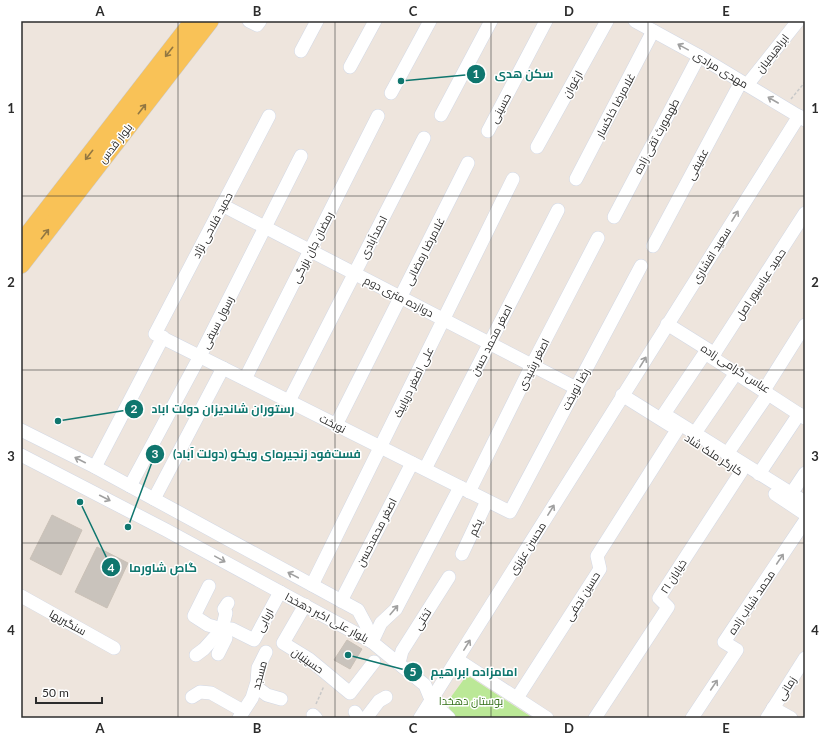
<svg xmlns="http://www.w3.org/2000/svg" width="826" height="739" font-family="Lato,Cairo,sans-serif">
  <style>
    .green { fill: #bbe897 }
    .building { fill: #c9c3bc; stroke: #cac1b7 }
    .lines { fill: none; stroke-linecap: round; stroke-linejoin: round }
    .minor-casing { stroke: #d2d8e5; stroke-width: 14 }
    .major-casing { stroke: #c8c8c8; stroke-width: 18 }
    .path { stroke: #c8c8c8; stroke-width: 1.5; stroke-dasharray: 3 2; stroke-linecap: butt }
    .minor { stroke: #fff; stroke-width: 13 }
    .major { stroke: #f9c257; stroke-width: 17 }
    .oneway { stroke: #a0a0a0 }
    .oneway2 { stroke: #927742 }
    .grid { fill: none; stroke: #2c2c2c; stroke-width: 1; stroke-opacity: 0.55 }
    .labels { text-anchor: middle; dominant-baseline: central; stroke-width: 3; stroke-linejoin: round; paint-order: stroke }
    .street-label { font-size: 11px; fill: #2c2c2c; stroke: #fff }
    .park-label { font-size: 11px; fill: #326f16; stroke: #fff }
    .leader { fill: none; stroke: #0f766e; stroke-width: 1.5 }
    .callout-dot { fill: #0f766e; stroke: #fff; stroke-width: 1.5 }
    .mark-label { font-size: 12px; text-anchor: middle; font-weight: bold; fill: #fff }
    .callout-label { font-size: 12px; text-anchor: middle; font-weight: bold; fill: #0f766e; stroke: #fff; stroke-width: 3; stroke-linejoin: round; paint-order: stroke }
    .neatline { fill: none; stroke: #2c2c2c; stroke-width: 1.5 }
    .grid-label { font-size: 13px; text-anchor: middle; font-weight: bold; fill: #2c2c2c }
  </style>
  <rect width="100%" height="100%" fill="#eee5dd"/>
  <path class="green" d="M 467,675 L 533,718 L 456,718 L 449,708 L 448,701 Z"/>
  <g class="building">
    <path d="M 52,515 L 82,530 L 61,575 L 30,559 Z"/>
    <path d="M 97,547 L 128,563 L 107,608 L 75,592 Z"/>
    <path d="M 347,640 L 362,649 L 350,669 L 334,660 Z"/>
  </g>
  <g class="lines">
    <defs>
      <g id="minor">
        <path d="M 249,21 L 257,25 L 260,21"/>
        <path d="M 635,21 L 699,56 L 805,120"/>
        <path d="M 301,51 L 317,21"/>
        <path d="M 350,67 L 375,21"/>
        <path d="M 747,85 L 798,21"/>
        <path d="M 391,93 L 430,21"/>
        <path d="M 441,115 L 491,21"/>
        <path d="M 269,116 L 155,334 L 510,512 L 641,266"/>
        <path d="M 488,131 L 546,21"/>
        <path d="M 537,147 L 607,21"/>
        <path d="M 576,179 L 653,31"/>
        <path d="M 222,205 L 576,388"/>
        <path d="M 614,217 L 699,56"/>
        <path d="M 653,246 L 741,82"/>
        <path d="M 667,324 L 715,354"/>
        <path d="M 714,354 L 805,213"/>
        <path d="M 245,379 L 378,116"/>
        <path d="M 766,387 L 805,325"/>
        <path d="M 622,395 L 670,425"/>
        <path d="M 289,401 L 424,138"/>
        <path d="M 805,418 L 705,353 L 664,414 L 805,502"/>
        <path d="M 336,425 L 468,163"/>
        <path d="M 21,430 L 95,467 L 358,610 L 366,625 L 372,642"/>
        <path d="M 695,433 L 736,373"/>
        <path d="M 727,454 L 768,394"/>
        <path d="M 21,455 L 166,530 L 372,642 L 425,685 L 432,702 L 435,718"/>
        <path d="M 95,467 L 163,337"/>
        <path d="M 425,469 L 558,210"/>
        <path d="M 759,474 L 799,414"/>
        <path d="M 130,486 L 200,356 L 301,156"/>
        <path d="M 469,492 L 532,365 L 598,238"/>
        <path d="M 775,494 L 805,514"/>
        <path d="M 791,494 L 805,473"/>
        <path d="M 154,499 L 223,368"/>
        <path d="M 462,554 L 487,501"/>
        <path d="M 312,585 L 513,179"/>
        <path d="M 209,586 L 194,616 L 208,625 L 222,629 L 232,629 L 254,640 L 280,592"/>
        <path d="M 21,596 L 114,648"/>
        <path d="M 341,601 L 412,463"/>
        <path d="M 305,605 L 283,643 L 309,659 L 350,693 L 374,662"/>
        <path d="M 372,642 L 381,623 L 396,609 L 460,487"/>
        <path d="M 218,654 L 226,638 L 222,629"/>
        <path d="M 196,655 L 204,649 L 222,629 L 226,613 L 224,609 L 228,603"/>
        <path d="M 458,660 L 547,718"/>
        <path d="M 399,663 L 402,651 L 449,577"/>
        <path d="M 256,687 L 267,695 L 281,699"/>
        <path d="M 192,697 L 200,692 L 211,693 L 243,711"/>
        <path d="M 517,698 L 600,569 L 597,556 L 677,430"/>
        <path d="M 432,702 L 449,718"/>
        <path d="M 773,708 L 791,718"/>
        <path d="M 355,712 L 359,718"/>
        <path d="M 313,715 L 316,718"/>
        <path d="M 239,718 L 252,698 L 257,682 L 258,668 L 266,652"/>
        <path d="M 366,718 L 379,701 L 386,697"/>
        <path d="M 420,718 L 799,116"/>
        <path d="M 595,718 L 668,607 L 659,598 L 741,472"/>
        <path d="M 692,718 L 737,650 L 724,642 L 805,521"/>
        <path d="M 767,718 L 805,658"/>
      </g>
      <g id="major">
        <path d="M 21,243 L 193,21"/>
        <path d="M 21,265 L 210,21"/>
      </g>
    </defs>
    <use href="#minor" class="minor-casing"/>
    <use href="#major" class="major-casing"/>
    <g class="path">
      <path d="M 791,99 L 805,82"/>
      <path d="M 316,704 L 324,686"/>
    </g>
    <use href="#minor" class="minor"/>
    <use href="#major" class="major"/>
  </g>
  <defs><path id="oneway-shaft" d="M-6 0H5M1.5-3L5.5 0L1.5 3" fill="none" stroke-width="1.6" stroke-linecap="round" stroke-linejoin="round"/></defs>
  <g class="oneway">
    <use href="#oneway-shaft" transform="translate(683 47) rotate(-151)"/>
    <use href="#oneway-shaft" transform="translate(773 100) rotate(-150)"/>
    <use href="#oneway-shaft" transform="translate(735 216) rotate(-58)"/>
    <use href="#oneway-shaft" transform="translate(643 362) rotate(-58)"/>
    <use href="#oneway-shaft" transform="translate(80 460) rotate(-153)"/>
    <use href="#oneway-shaft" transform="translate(105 498) rotate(27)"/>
    <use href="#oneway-shaft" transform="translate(551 510) rotate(-58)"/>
    <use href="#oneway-shaft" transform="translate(220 559) rotate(29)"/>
    <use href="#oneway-shaft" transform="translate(780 559) rotate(-56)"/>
    <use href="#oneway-shaft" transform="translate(293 575) rotate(-152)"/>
    <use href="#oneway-shaft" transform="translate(394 610) rotate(-50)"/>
    <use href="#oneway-shaft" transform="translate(467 645) rotate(-58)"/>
    <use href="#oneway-shaft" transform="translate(714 685) rotate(-56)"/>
  </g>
  <g class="oneway2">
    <use href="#oneway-shaft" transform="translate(169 52) rotate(128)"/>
    <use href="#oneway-shaft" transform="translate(142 109) rotate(-52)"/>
    <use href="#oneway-shaft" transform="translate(89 155) rotate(128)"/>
    <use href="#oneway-shaft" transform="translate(45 234) rotate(-52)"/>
  </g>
  <path class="grid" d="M 178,21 L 178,718M 335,21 L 335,718M 491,21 L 491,718M 648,21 L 648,718M 21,196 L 805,196M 21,370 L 805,370M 21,543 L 805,543"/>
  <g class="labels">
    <g class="street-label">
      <text transform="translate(772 53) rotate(-52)">ابراهیمیان</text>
      <text transform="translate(721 69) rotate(31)">مهدی مرادی</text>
      <text transform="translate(572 84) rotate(-61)">ارغوان</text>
      <text transform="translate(615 105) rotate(-62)">غلامرضا خاکسار</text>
      <text transform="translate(500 108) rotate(-62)">حسینی</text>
      <text transform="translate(656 136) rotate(-62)">طهمورث تقی زاده</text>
      <text transform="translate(115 143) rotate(-52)">بلوار قدس</text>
      <text transform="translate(697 164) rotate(-62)">عفیفی</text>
      <text transform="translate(212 225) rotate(-62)">حمید فلاحی نژاد</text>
      <text transform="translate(373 237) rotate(-63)">احمدآبادی</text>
      <text transform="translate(312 247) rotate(-63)">رمضان جان بزرگی</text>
      <text transform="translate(424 251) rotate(-63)">غلامرضا رمضانی</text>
      <text transform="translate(711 255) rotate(-58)">سعید افشاری</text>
      <text transform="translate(760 284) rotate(-57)">حمید عباسپور اصل</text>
      <text transform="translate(399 296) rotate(27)">دوازده متری دوم</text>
      <text transform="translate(217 322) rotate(-63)">رسول سیفی</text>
      <text transform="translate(491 340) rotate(-63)">اصغر محمد حسن</text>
      <text transform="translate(533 364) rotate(-63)">اصغر رشیدی</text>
      <text transform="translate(736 368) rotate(33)">عباس گرامی زاده</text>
      <text transform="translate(413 382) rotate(-64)">علی اصغر دریابیک</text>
      <text transform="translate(575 389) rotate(-62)">رضا نوبخت</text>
      <text transform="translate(333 423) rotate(27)">نوبخت</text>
      <text transform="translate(714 454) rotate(33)">کارگر ملک شاد</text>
      <text transform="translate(475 527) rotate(-65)">یکم</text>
      <text transform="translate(376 532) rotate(-63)">اصغر محمدحسن</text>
      <text transform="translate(527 548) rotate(-58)">محسن عزیزی</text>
      <text transform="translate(673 576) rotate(-57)">خیابان ۲۱</text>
      <text transform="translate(582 596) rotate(-58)">حسین نجفی</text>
      <text transform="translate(751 602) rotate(-56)">محمد شباب زاده</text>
      <text transform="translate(327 617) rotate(28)">بلوار علی اکبر دهخدا</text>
      <text transform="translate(422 619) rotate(-58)">تختی</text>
      <text transform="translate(264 620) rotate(-62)">اربابی</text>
      <text transform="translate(68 622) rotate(29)">سنگبریها</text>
      <text transform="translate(308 660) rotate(35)">حسینیان</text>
      <text transform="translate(259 675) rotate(-75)">مسجد</text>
      <text transform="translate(786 688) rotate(-58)">زمانی</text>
    </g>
    <g class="park-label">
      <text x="471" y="700">بوستان دهخدا</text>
    </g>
  </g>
  <path class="leader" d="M401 81L476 74M58 421L134 409M128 527L155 454M80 502L111 567M348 655L413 672"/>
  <g class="callout-dot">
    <circle cx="401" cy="81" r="4"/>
    <circle cx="58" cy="421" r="4"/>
    <circle cx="128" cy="527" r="4"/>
    <circle cx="80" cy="502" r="4"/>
    <circle cx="348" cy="655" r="4"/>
    <circle cx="476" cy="74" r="10"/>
    <circle cx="134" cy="409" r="10"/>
    <circle cx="155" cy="454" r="10"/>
    <circle cx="111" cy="567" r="10"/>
    <circle cx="413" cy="672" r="10"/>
  </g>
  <g class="mark-label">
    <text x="476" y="78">1</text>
    <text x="134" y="413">2</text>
    <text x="155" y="458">3</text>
    <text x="111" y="572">4</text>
    <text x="413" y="676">5</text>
  </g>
  <g class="callout-label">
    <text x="524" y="78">سكن هدى</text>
    <text x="223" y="413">رستوران شاندیزان دولت اباد</text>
    <text x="267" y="458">فست‌فود زنجیره‌ای ویکو (دولت آباد)</text>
    <text x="163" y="572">گاص شاورما</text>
    <text x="474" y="676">امامزاده ابراهیم</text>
  </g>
  <rect width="826" height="739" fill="none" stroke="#ffffff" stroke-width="44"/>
  <path d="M36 697v6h66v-6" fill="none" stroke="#2c2c2c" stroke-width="2"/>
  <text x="42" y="697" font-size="12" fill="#2c2c2c" stroke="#ffffff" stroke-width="3" paint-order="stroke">50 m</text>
  <rect x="22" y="22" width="782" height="695" class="neatline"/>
  <g class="grid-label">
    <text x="100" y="16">A</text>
    <text x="257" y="16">B</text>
    <text x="413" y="16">C</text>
    <text x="569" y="16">D</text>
    <text x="726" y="16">E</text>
    <text x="11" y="113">1</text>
    <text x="815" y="113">1</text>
    <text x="11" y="287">2</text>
    <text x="815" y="287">2</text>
    <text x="11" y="461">3</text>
    <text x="815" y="461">3</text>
    <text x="11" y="635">4</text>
    <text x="815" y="635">4</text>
    <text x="100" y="733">A</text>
    <text x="257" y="733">B</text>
    <text x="413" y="733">C</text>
    <text x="569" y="733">D</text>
    <text x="726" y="733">E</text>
  </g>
</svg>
